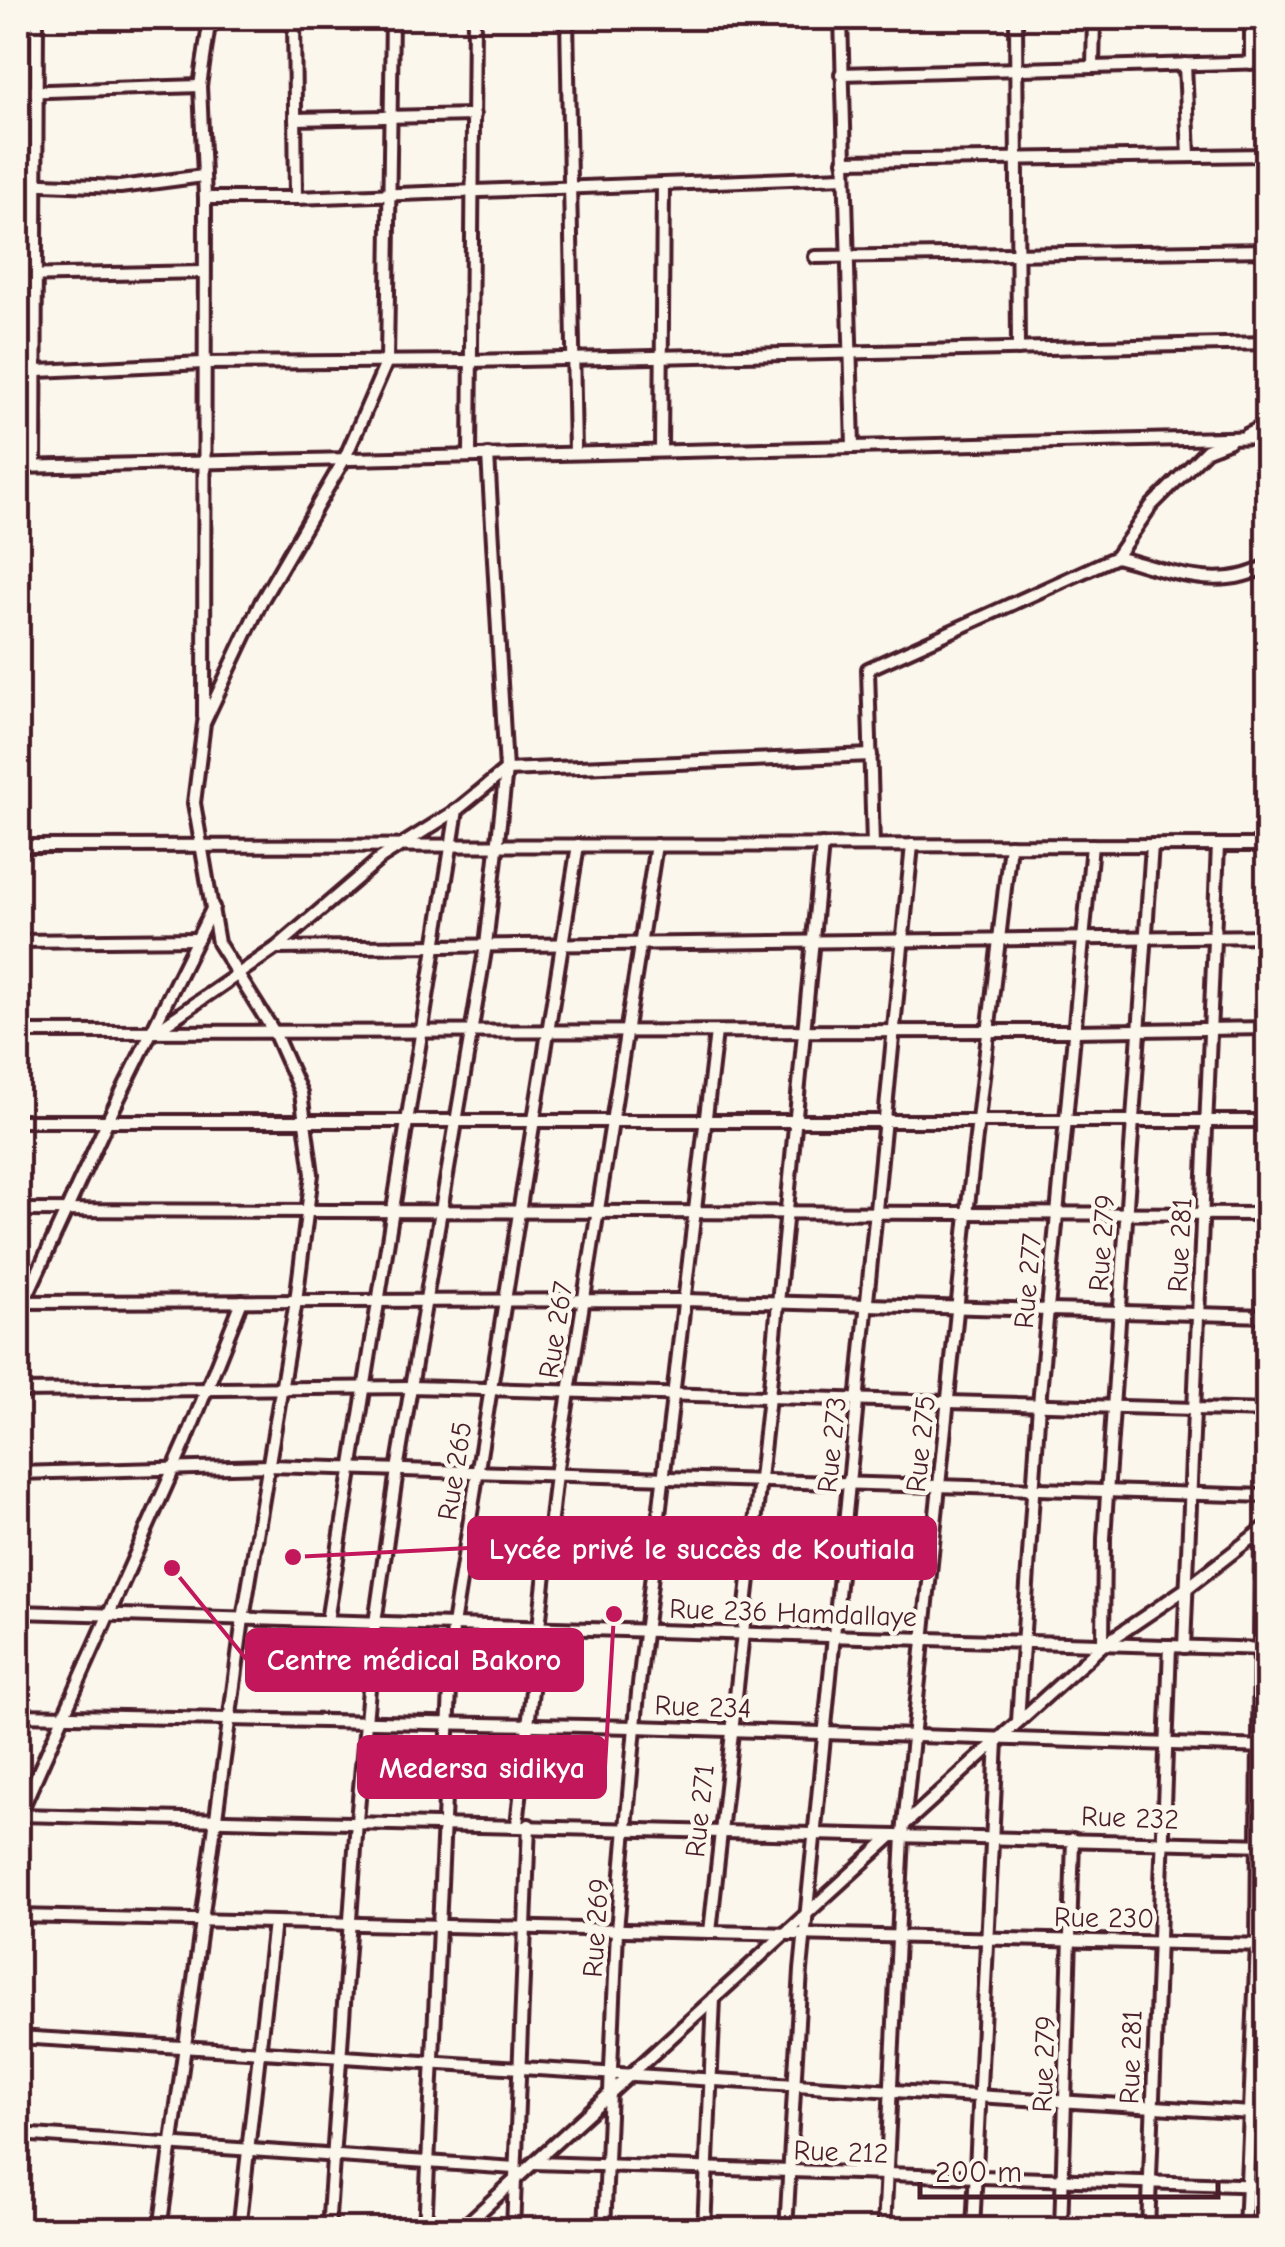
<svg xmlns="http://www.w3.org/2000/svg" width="1285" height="2247" font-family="'Comic Neue',sans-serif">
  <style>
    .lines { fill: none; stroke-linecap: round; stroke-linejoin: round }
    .street-casing { stroke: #4a1f2b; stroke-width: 18 }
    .street { stroke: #fbf7ec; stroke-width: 10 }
    .labels { text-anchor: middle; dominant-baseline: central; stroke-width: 9; stroke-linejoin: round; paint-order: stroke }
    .street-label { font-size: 28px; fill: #4a1f2b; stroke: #fbf7ec }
    .leader { fill: none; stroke: #c2185b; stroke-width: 4 }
    .callout-dot { fill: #c2185b; stroke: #fbf7ec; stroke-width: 4 }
    .callout { fill: #c2185b; stroke: #c2185b; stroke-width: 4 }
    .callout-label { font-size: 30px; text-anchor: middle; font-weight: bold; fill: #fff }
  </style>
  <rect width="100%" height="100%" fill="#fbf7ec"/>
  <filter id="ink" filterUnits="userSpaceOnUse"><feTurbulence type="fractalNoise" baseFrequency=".01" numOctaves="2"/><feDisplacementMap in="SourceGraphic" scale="20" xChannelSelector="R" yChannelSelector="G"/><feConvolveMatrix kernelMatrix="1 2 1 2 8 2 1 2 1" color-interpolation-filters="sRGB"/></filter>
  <g filter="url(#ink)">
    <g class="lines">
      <defs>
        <g id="street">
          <path d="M 294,18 L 296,198"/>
          <path d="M 567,18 L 575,453"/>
          <path d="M 841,18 L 853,446"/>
          <path d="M 1016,18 L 1018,349"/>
          <path d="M 1251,18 L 1251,63"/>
          <path d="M 1185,64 L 1189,156"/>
          <path d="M 1093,67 L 1094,18"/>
          <path d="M 841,74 L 1268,62"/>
          <path d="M 18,92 L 200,86"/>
          <path d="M 295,119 L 474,115"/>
          <path d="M 844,161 L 1268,155"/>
          <path d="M 18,183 L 120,187 L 203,176"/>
          <path d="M 205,198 L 296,198 L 844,177"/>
          <path d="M 815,257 L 1268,250"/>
          <path d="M 18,276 L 203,272"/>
          <path d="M 18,372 L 203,363 L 471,361 L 1268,343"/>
          <path d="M 1246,435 L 1268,424"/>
          <path d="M 661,451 L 663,184"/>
          <path d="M 470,455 L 474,18"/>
          <path d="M 35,466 L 37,18"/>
          <path d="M 18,467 L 1268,437"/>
          <path d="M 1116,557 C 1166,570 1220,594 1268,565"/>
          <path d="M 204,717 L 205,198 L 200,86 L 208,31 L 216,18"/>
          <path d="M 873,845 L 868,669 L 1116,557 L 1151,506 L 1207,450 L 1230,441"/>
          <path d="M 18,846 L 1268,845"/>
          <path d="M 18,941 L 198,939"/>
          <path d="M 276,948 L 1268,936"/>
          <path d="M 18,1032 L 1074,1031 L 1268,1028"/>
          <path d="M 154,1032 L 276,948 L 381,858 L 457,810 L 506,770 L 871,755"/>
          <path d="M 18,1121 L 1268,1121"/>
          <path d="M 18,1210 L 1268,1214"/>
          <path d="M 18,1302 L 684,1300 L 1268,1316"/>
          <path d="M 18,1315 L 107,1122 L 213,907"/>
          <path d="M 18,1391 L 411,1387 L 1268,1411"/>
          <path d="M 18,1473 L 269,1466 L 1268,1496"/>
          <path d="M 18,1612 L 1268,1649"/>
          <path d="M 327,1621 L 457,810"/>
          <path d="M 1103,1645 L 1104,1538 L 1152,845"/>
          <path d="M 1184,1647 L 1218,845"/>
          <path d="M 18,1715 L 635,1727 L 1268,1747"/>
          <path d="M 1018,1721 L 1039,1404 L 1092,845"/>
          <path d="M 18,1815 L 1268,1845"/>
          <path d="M 18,1818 L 186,1441 L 242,1301"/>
          <path d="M 517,1825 L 556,1474 L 656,845"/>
          <path d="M 904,1825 L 1103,1645 L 1187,1588 L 1268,1525"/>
          <path d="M 18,1916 L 1268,1945"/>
          <path d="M 710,1932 L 769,1397 L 822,845"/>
          <path d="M 18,2037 L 1268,2114"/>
          <path d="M 18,2134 L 515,2168"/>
          <path d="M 534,2163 L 1268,2186"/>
          <path d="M 160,2230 L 243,1619 L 296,1301 L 312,1174 L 301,1093 L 274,1032 L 218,943 L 194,803 L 204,723 L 261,602 L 345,458 L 387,361 L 392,18"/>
          <path d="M 239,2230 L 274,1922"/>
          <path d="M 328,2230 L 357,1821 L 375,1623 L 397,1470 L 486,945 L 506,770 L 488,455"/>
          <path d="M 425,2230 L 453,1625 L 578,845"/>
          <path d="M 460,2230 L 892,1836"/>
          <path d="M 513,2230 L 529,1825"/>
          <path d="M 604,2230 L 617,1930 L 638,1693 L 716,1032"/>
          <path d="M 704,2230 L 714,1998"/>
          <path d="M 786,2230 L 801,1970 L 912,845"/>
          <path d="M 884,2230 L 903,1835 L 967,1214 L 1010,845"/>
          <path d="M 973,2230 L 997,1741"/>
          <path d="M 1061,2230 L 1073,1839"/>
          <path d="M 1148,2230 L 1170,1646"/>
          <path d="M 1245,2230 L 1257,1944 L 1261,1533"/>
        </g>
      </defs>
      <use href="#street" class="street-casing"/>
      <use href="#street" class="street"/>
    </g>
  </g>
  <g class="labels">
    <g class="street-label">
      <text transform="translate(1102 1243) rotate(-86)">Rue 279</text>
      <text transform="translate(1180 1245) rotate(-87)">Rue 281</text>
      <text transform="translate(1028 1281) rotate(-85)">Rue 277</text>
      <text transform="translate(556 1330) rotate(-81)">Rue 267</text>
      <text transform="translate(921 1444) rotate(-84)">Rue 275</text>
      <text transform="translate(832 1445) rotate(-84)">Rue 273</text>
      <text transform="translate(455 1471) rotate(-81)">Rue 265</text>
      <text transform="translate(793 1613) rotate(2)">Rue 236 Hamdallaye</text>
      <text transform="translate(703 1707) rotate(2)">Rue 234</text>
      <text transform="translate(700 1811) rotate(-84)">Rue 271</text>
      <text transform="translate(1130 1818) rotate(2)">Rue 232</text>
      <text transform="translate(1104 1918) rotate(1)">Rue 230</text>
      <text transform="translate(596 1928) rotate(-86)">Rue 269</text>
      <text transform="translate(1131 2057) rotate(-88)">Rue 281</text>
      <text transform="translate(1044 2064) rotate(-88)">Rue 279</text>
      <text transform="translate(841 2152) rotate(2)">Rue 212</text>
    </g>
  </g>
  <path class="leader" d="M293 1557L469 1548M172 1568L247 1660M614 1614L605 1767"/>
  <g class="callout-dot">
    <circle cx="293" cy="1557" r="10"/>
    <circle cx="172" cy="1568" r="10"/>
    <circle cx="614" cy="1614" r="10"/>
  </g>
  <g class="callout">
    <rect x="469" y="1518" width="466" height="60" rx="10"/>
    <rect x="247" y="1630" width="335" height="60" rx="10"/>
    <rect x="359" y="1737" width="246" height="60" rx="10"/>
  </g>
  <g class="callout-label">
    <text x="702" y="1559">Lycée privé le succès de Koutiala</text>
    <text x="414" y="1670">Centre médical Bakoro</text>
    <text x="482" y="1778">Medersa sidikya</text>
  </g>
  <rect width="1285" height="2247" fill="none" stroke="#fbf7ec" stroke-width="60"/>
  <rect x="30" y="30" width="1225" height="2187" fill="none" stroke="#4a1f2b" stroke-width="4" filter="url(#ink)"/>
  <path d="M920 2182v15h298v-15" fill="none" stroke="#4a1f2b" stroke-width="5"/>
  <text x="935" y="2182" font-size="30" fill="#4a1f2b" stroke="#fbf7ec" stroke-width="8" paint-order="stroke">200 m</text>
</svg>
